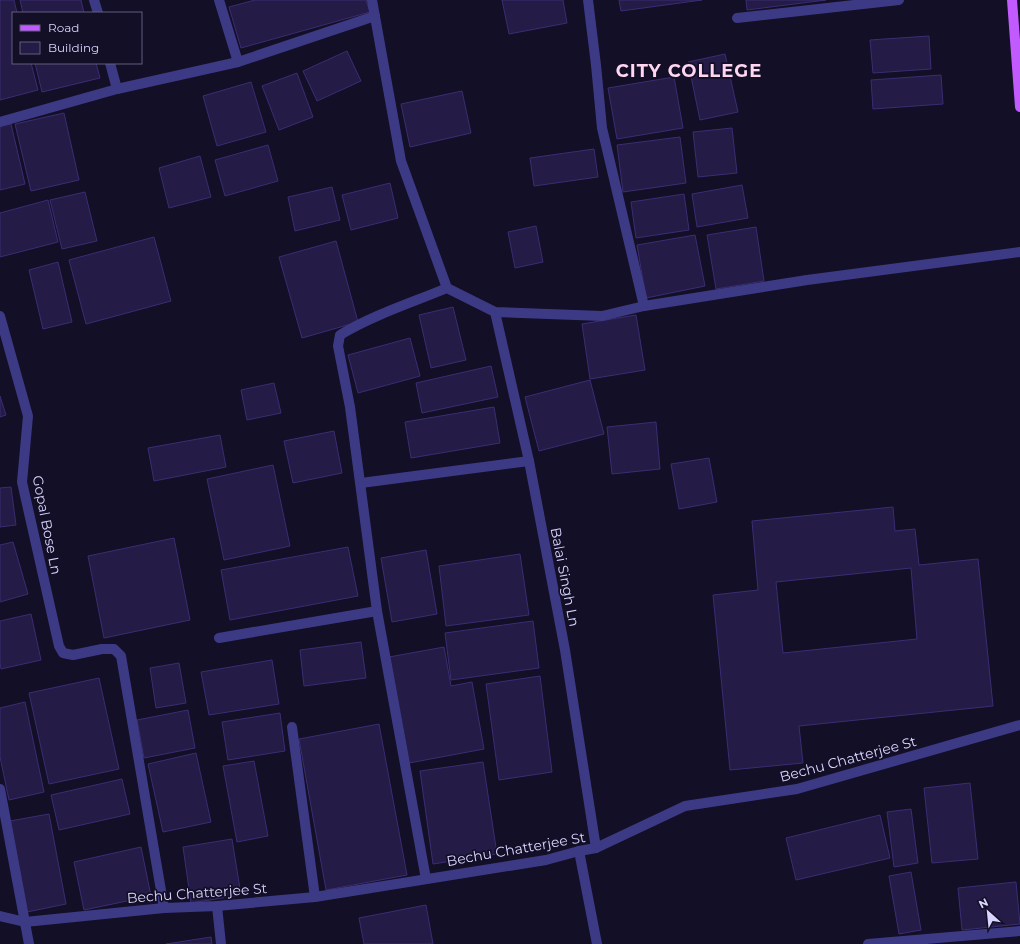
<svg xmlns="http://www.w3.org/2000/svg" width="1020" height="944" font-family="Montserrat,sans-serif">
  <style>
    .building { fill: #241b47; stroke: #3b2d73; fill-rule: evenodd }
    .lines { fill: none; stroke-linecap: round; stroke-linejoin: round }
    .minor { stroke: #3d3a85; stroke-width: 10 }
    .major { stroke: #c25bff; stroke-width: 10 }
    .labels { text-anchor: middle; dominant-baseline: central; stroke-width: 3.5; stroke-linejoin: round; paint-order: stroke }
    .street-label { font-size: 14px; fill: #d9d4ff; stroke: #130f26 }
    .district-label { font-size: 18px; font-weight: bold; letter-spacing: 1px; fill: #ffd6f0; stroke: #130f26 }
  </style>
  <rect width="100%" height="100%" fill="#130f26"/>
  <g class="building">
    <path d="M 0,0 L 14,0 L 17,13 L 13,13 L 13,63 L 31,63 L 38,90 L 0,100 Z"/>
    <path d="M 20,0 L 81,0 L 84,13 L 23,13 Z"/>
    <path d="M 255,0 L 366,0 L 370,12 L 241,48 L 229,7 Z"/>
    <path d="M 502,0 L 563,0 L 567,23 L 509,34 Z"/>
    <path d="M 619,0 L 702,0 L 621,11 Z"/>
    <path d="M 746,0 L 826,0 L 747,10 Z"/>
    <path d="M 929,36 L 931,69 L 873,73 L 870,40 Z"/>
    <path d="M 347,51 L 361,81 L 317,101 L 303,71 Z"/>
    <path d="M 725,54 L 738,112 L 700,120 L 688,62 Z"/>
    <path d="M 35,63 L 96,63 L 100,78 L 42,92 Z"/>
    <path d="M 297,73 L 313,117 L 279,130 L 262,86 Z"/>
    <path d="M 941,75 L 943,104 L 873,109 L 871,80 Z"/>
    <path d="M 674,77 L 683,128 L 617,139 L 608,88 Z"/>
    <path d="M 251,82 L 266,132 L 217,146 L 203,96 Z"/>
    <path d="M 462,91 L 471,133 L 410,147 L 401,104 Z"/>
    <path d="M 64,113 L 79,180 L 31,191 L 15,124 Z"/>
    <path d="M 11,124 L 25,184 L 0,190 L 0,126 Z"/>
    <path d="M 732,128 L 737,173 L 698,177 L 693,132 Z"/>
    <path d="M 680,137 L 686,183 L 623,192 L 617,145 Z"/>
    <path d="M 268,145 L 278,181 L 225,196 L 215,160 Z"/>
    <path d="M 594,149 L 598,177 L 534,186 L 530,158 Z"/>
    <path d="M 200,156 L 211,197 L 169,208 L 159,168 Z"/>
    <path d="M 390,183 L 398,218 L 351,230 L 342,195 Z"/>
    <path d="M 742,185 L 748,218 L 697,227 L 692,194 Z"/>
    <path d="M 332,187 L 340,220 L 295,231 L 288,197 Z"/>
    <path d="M 85,192 L 97,241 L 62,249 L 50,200 Z"/>
    <path d="M 684,194 L 689,230 L 636,238 L 631,202 Z"/>
    <path d="M 48,200 L 58,242 L 0,257 L 0,213 Z"/>
    <path d="M 536,226 L 543,262 L 515,268 L 508,232 Z"/>
    <path d="M 756,227 L 764,281 L 716,289 L 707,235 Z"/>
    <path d="M 695,235 L 705,286 L 646,298 L 637,245 Z"/>
    <path d="M 154,237 L 171,301 L 86,324 L 69,260 Z"/>
    <path d="M 336,241 L 358,322 L 302,338 L 279,257 Z"/>
    <path d="M 58,262 L 72,322 L 43,329 L 29,270 Z"/>
    <path d="M 453,307 L 466,360 L 431,368 L 419,315 Z"/>
    <path d="M 636,315 L 645,370 L 590,379 L 582,324 Z"/>
    <path d="M 410,338 L 420,376 L 358,393 L 348,355 Z"/>
    <path d="M 491,366 L 498,397 L 422,413 L 416,383 Z"/>
    <path d="M 590,380 L 604,434 L 539,451 L 525,397 Z"/>
    <path d="M 274,383 L 281,413 L 247,420 L 241,390 Z"/>
    <path d="M 0,396 L 6,415 L 0,417 Z"/>
    <path d="M 494,407 L 500,443 L 411,458 L 405,422 Z"/>
    <path d="M 656,422 L 660,469 L 612,474 L 607,427 Z"/>
    <path d="M 334,431 L 342,473 L 293,483 L 284,441 Z"/>
    <path d="M 220,435 L 226,467 L 154,481 L 148,448 Z"/>
    <path d="M 709,458 L 717,502 L 679,509 L 671,464 Z"/>
    <path d="M 273,465 L 290,546 L 224,560 L 207,479 Z"/>
    <path d="M 11,487 L 16,525 L 0,527 L 0,488 Z"/>
    <path d="M 893,507 L 895,531 L 915,529 L 919,565 L 978,559 L 993,706 L 799,726 L 803,763 L 730,770 L 713,595 L 758,590 L 752,521 ZM 911,568 L 917,639 L 783,653 L 776,582 Z"/>
    <path d="M 174,538 L 190,620 L 104,638 L 88,556 Z"/>
    <path d="M 13,542 L 28,594 L 0,602 L 0,545 Z"/>
    <path d="M 348,547 L 358,596 L 230,620 L 221,570 Z"/>
    <path d="M 426,550 L 437,614 L 392,622 L 381,558 Z"/>
    <path d="M 520,554 L 529,615 L 446,626 L 439,566 Z"/>
    <path d="M 31,614 L 41,660 L 1,669 L 0,663 L 0,621 Z"/>
    <path d="M 533,621 L 539,668 L 451,680 L 445,633 Z"/>
    <path d="M 361,642 L 366,678 L 304,686 L 300,650 Z"/>
    <path d="M 444,647 L 451,686 L 472,682 L 484,749 L 409,763 L 389,657 Z"/>
    <path d="M 272,660 L 279,704 L 209,715 L 201,672 Z"/>
    <path d="M 179,663 L 186,703 L 156,708 L 150,668 Z"/>
    <path d="M 540,676 L 552,772 L 499,780 L 486,684 Z"/>
    <path d="M 99,678 L 119,769 L 49,784 L 29,693 Z"/>
    <path d="M 25,702 L 44,792 L 9,800 L 0,757 L 0,708 Z"/>
    <path d="M 188,710 L 195,748 L 144,758 L 137,720 Z"/>
    <path d="M 280,713 L 285,751 L 228,760 L 222,722 Z"/>
    <path d="M 379,724 L 407,875 L 326,890 L 299,739 Z"/>
    <path d="M 196,753 L 211,822 L 163,832 L 148,764 Z"/>
    <path d="M 254,761 L 268,836 L 237,842 L 223,766 Z"/>
    <path d="M 483,762 L 497,854 L 433,864 L 420,771 Z"/>
    <path d="M 122,779 L 130,814 L 59,830 L 51,795 Z"/>
    <path d="M 970,783 L 978,859 L 932,863 L 924,788 Z"/>
    <path d="M 911,809 L 918,863 L 894,867 L 887,812 Z"/>
    <path d="M 49,814 L 66,904 L 27,912 L 10,821 Z"/>
    <path d="M 880,815 L 890,858 L 796,880 L 786,838 Z"/>
    <path d="M 232,839 L 241,895 L 191,903 L 183,847 Z"/>
    <path d="M 141,847 L 151,896 L 84,910 L 74,862 Z"/>
    <path d="M 911,872 L 921,930 L 899,934 L 889,876 Z"/>
    <path d="M 1016,882 L 1020,924 L 962,930 L 958,888 Z"/>
    <path d="M 426,905 L 433,944 L 364,944 L 359,918 Z"/>
    <path d="M 211,937 L 212,944 L 166,944 Z"/>
  </g>
  <g class="lines">
    <g class="minor">
      <path d="M 94,0 L 98,13"/>
      <path d="M 219,0 L 238,62"/>
      <path d="M 372,0 L 401,161 L 447,288 L 495,312 L 602,316 L 644,306 L 807,280 L 1020,252"/>
      <path d="M 588,0 L 596,65 L 602,128 L 644,306"/>
      <path d="M 737,18 L 899,0"/>
      <path d="M 110,63 L 117,89"/>
      <path d="M 0,122 L 117,89 L 238,62 L 375,16"/>
      <path d="M 495,312 L 529,461 L 565,650 L 596,848"/>
      <path d="M 0,316 L 28,416 L 22,482 L 59,646 L 63,653 L 73,655 L 102,649 L 114,649 L 121,656 L 164,908"/>
      <path d="M 361,483 L 529,461"/>
      <path d="M 219,638 L 377,611"/>
      <path d="M 292,727 L 315,897"/>
      <path d="M 0,789 L 29,944"/>
      <path d="M 579,851 L 597,944"/>
      <path d="M 426,879 L 377,611 L 350,407 L 338,346 L 340,335 C 373,315 411,303 447,288"/>
      <path d="M 217,906 L 221,944"/>
      <path d="M 0,916 L 25,922 L 164,908 L 217,906 L 315,897 L 546,860 L 579,851 L 596,848 L 685,806 L 797,789 L 1020,725"/>
      <path d="M 868,944 L 1020,931"/>
    </g>
    <path class="major" d="M 1012,0 L 1020,107"/>
  </g>
  <g class="labels">
    <g class="street-label">
      <text transform="translate(47 525) rotate(79)">Gopal Bose Ln</text>
      <text transform="translate(565 577) rotate(79)">Balai Singh Ln</text>
      <text transform="translate(848 759) rotate(-15)">Bechu Chatterjee St</text>
      <text transform="translate(516 849) rotate(-10)">Bechu Chatterjee St</text>
      <text transform="translate(197 893) rotate(-4)">Bechu Chatterjee St</text>
    </g>
    <g class="district-label">
      <text x="689" y="71">CITY COLLEGE</text>
    </g>
  </g>
  <rect x="12" y="12" width="130" height="52" fill="#130f26" stroke="#625e7d"/>
  <rect x="20" y="25" width="20" height="6" fill="#c25bff" stroke="#625e7d"/>
  <text x="48" y="32" font-size="12" fill="#d9d4ff">Road</text>
  <rect x="20" y="42" width="20" height="12" fill="#241b47" stroke="#625e7d"/>
  <text x="48" y="52" font-size="12" fill="#d9d4ff">Building</text>
  <g transform="translate(988 912) rotate(333)" stroke="#130f26" stroke-width="3" paint-order="stroke">
  <path d="M0-3L7 15L0 10L-7 15Z" fill="#d9d4ff"/>
  <text y="-6" font-size="11" font-weight="bold" text-anchor="middle" fill="#d9d4ff">N</text>
  </g>
</svg>
